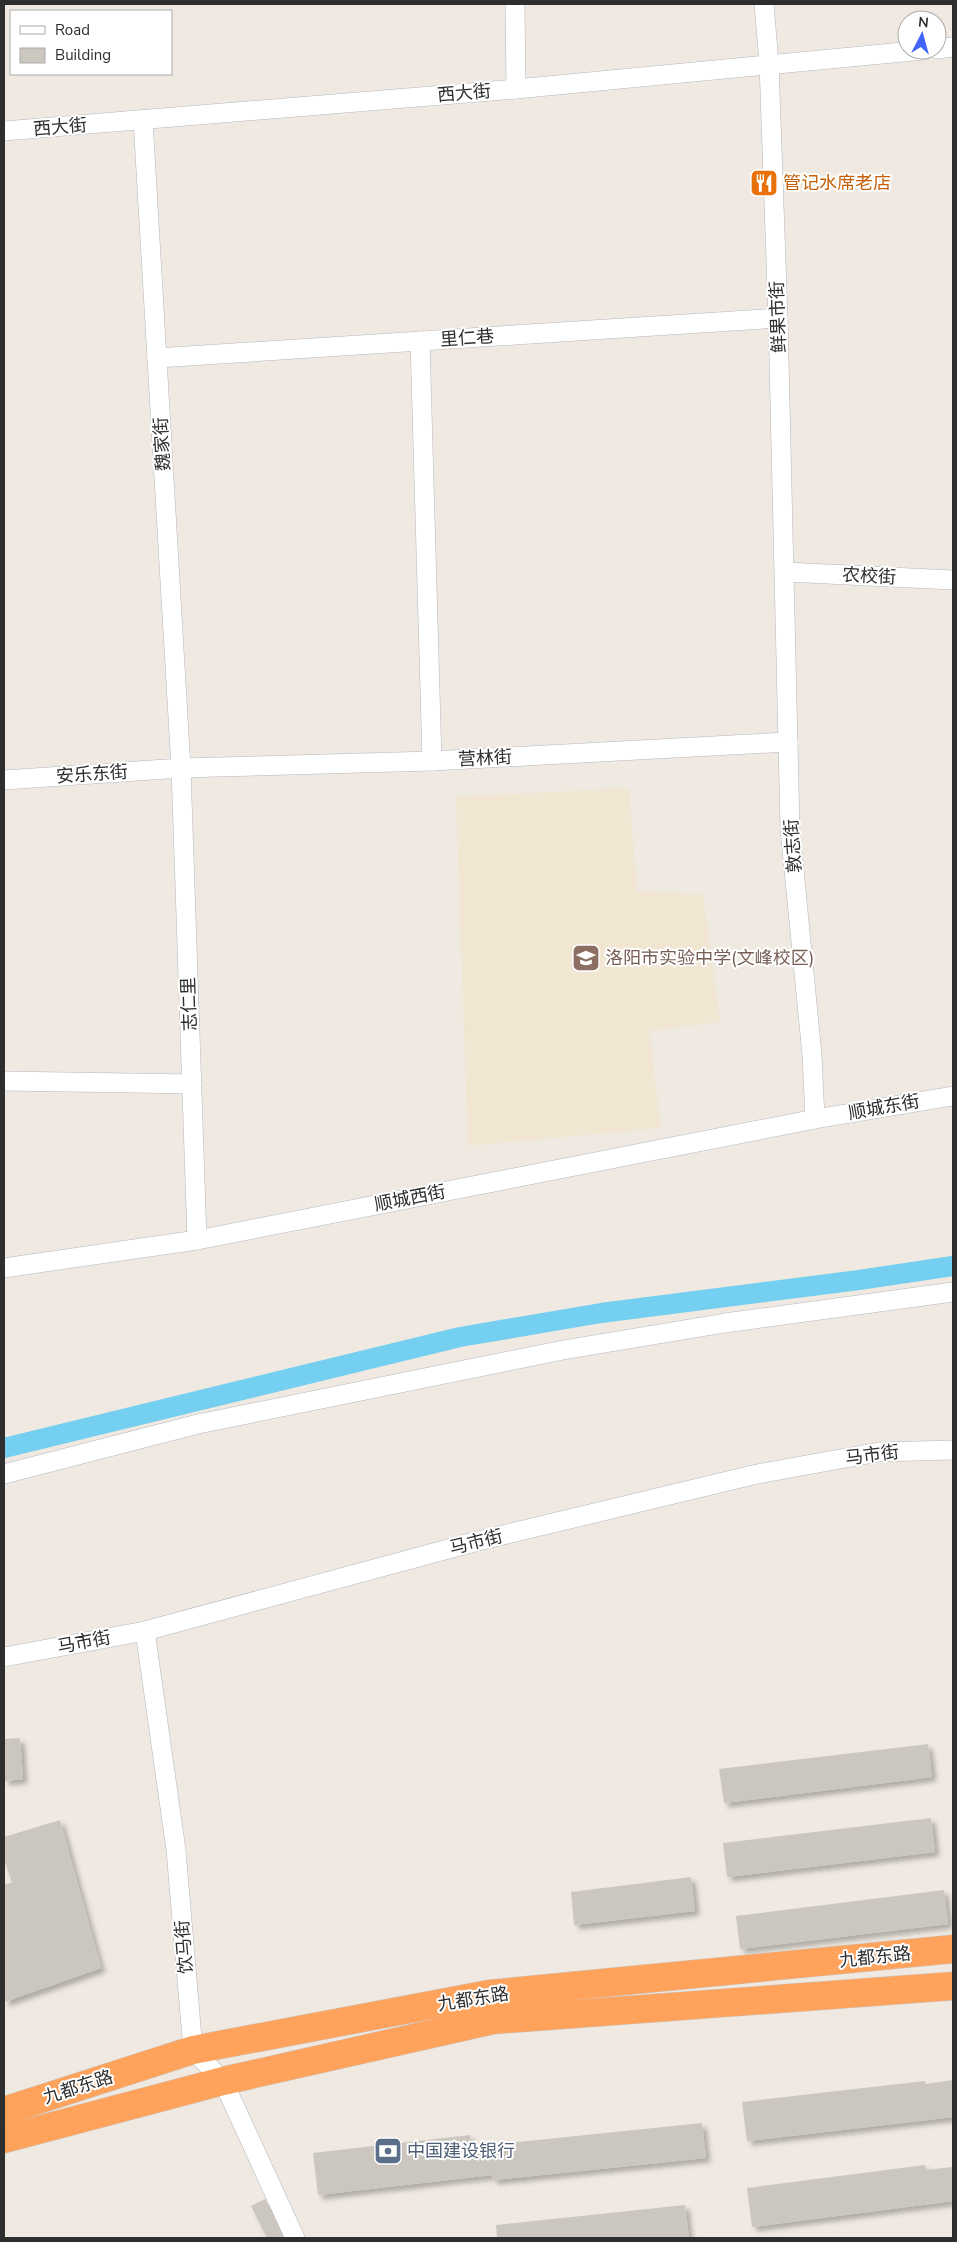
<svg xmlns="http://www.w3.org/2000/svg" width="957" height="2242" font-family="'Nunito Sans','Noto Sans SC',sans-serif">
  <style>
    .education { fill: #f0e6d1 }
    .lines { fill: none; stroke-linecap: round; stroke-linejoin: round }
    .canal { stroke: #75cff0; stroke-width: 20 }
    .building { fill: #cbc7bf; filter: url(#shadow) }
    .minor-casing { stroke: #b4b7c1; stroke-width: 20 }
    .highway-casing { stroke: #c9c9c9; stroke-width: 29 }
    .minor { stroke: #fff; stroke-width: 19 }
    .highway { stroke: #ffa35c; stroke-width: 28 }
    .labels { text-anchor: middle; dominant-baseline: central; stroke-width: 4; stroke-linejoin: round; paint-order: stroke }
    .street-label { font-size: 18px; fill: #2e2e2e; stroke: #fff }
    .food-label { font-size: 18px; fill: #c56008; stroke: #fff; text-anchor: start }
    .education-label { font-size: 18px; fill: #785e54; stroke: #fff; text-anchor: start }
    .service-label { font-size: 18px; fill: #4e5e75; stroke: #fff; text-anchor: start }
  </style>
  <defs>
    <filter id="shadow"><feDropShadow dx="4.5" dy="4.5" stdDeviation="2.5" flood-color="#0004"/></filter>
  </defs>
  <rect width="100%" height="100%" fill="#efe9e1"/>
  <path class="education" d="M 629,788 L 637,892 L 703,894 L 720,1022 L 649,1031 L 661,1128 L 468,1146 L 456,797 Z"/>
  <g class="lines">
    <path class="canal" d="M 4,1448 L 460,1337 L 601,1313 L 859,1280 L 953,1266"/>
  </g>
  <g class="building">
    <path d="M 20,1738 L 23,1779 L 4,1781 L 4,1739 Z"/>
    <path d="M 928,1744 L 932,1777 L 724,1803 L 719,1769 Z"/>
    <path d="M 931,1818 L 935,1852 L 727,1877 L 723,1843 Z"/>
    <path d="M 60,1820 L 101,1968 L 4,2002 L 4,1884 L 12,1883 L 4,1859 L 4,1837 Z"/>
    <path d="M 691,1877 L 695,1911 L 574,1925 L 571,1892 Z"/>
    <path d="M 944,1890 L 948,1924 L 740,1949 L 736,1916 Z"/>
    <path d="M 953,2080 L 953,2117 L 747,2141 L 742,2102 L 925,2081 L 925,2084 Z"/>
    <path d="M 702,2123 L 706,2158 L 493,2180 L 492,2175 L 318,2195 L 313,2153 L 470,2135 L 471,2147 Z"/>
    <path d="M 925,2165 L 926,2170 L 953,2167 L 953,2201 L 752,2227 L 747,2188 Z"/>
    <path d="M 265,2199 L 283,2238 L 267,2238 L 251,2206 Z"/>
    <path d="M 685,2205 L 689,2238 L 497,2238 L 496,2225 Z"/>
  </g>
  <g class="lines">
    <defs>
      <g id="minor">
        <path d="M 515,4 L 516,89"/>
        <path d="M 764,4 L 769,63 L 778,318 L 790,829 L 812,1055 L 815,1119"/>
        <path d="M 937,49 L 953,47"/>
        <path d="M 143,120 L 181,768 L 197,1240"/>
        <path d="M 4,131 L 516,89 L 924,50"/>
        <path d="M 420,341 L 432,761"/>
        <path d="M 157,358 L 778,318"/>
        <path d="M 785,572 L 953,580"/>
        <path d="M 4,780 L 181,768 L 432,761 L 788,742"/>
        <path d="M 4,1081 L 192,1084"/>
        <path d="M 4,1268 L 197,1240 L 815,1119 L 953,1096"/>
        <path d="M 4,1474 L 198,1424 L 563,1350 L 725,1323 L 953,1292"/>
        <path d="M 145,1631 L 176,1850 L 193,2050 L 223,2081 L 295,2238"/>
        <path d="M 4,1657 L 145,1631 L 474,1542 L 757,1474 L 879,1452 L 953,1450"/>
      </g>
      <g id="highway">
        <path d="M 4,2111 L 193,2050 L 489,1994 L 953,1949"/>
        <path d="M 4,2139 L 223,2081 L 493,2020 L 953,1986"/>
      </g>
    </defs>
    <use href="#minor" class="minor-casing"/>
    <use href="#highway" class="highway-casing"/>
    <use href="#minor" class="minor"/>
    <use href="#highway" class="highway"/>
  </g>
  <defs>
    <symbol id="restaurant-square" viewBox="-11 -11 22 22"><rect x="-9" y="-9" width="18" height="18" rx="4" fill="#e8710a" stroke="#fff"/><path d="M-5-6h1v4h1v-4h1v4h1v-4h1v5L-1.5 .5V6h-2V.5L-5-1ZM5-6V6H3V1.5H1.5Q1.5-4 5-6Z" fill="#fff"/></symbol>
    <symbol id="school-square" viewBox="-11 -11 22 22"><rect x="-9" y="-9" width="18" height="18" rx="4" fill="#8d6e63" stroke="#fff"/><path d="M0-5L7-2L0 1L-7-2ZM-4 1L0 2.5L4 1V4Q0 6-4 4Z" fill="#fff"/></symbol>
    <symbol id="bank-square" viewBox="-11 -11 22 22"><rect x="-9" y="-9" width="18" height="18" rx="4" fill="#5c6f8a" stroke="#fff"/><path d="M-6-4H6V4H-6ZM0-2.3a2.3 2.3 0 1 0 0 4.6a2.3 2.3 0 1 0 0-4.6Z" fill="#fff"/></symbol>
  </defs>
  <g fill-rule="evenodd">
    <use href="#restaurant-square" x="748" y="167" width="32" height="32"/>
    <use href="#school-square" x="570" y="942" width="32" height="32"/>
    <use href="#bank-square" x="372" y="2135" width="32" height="32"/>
  </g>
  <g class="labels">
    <g class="street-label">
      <text transform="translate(464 93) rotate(-5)">西大街</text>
      <text transform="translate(60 127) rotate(-5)">西大街</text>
      <text transform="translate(778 317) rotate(-92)">鲜果市街</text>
      <text transform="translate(467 338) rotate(-4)">里仁巷</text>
      <text transform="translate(162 444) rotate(-93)">魏家街</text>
      <text transform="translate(869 576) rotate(3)">农校街</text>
      <text transform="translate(485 758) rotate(-3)">营林街</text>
      <text transform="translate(92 774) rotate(-4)">安乐东街</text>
      <text transform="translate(793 846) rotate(-94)">敦志街</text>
      <text transform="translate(189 1004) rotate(-92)">志仁里</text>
      <text transform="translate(884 1107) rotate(-10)">顺城东街</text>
      <text transform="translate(410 1198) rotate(-11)">顺城西街</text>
      <text transform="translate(872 1455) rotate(-7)">马市街</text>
      <text transform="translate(476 1542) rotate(-14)">马市街</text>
      <text transform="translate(84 1642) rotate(-11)">马市街</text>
      <text transform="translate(184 1947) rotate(-95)">饮马街</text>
      <text transform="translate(875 1957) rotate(-6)">九都东路</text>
      <text transform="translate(473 1999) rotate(-9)">九都东路</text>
      <text transform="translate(78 2087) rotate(-18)">九都东路</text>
    </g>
    <g class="food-label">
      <text x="783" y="183">管记水席老店</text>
    </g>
    <g class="education-label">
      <text x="605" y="958">洛阳市实验中学(文峰校区)</text>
    </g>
    <g class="service-label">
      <text x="407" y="2151">中国建设银行</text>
    </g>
  </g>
  <rect width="957" height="2242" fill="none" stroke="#2e2e2e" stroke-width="10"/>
  <rect x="10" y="10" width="162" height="65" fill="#ffffff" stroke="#ababab"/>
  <rect x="20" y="26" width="25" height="8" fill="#ffffff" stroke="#ababab"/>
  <text x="55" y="35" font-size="15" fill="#2e2e2e">Road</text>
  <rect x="20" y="48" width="25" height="15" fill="#cbc7bf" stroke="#ababab"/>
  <text x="55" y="60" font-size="15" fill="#2e2e2e">Building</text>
  <g transform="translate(922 35) rotate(6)"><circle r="24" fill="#ffffff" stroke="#ababab"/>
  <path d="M0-4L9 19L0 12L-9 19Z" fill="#4264fb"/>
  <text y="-8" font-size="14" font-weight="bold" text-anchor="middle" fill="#2e2e2e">N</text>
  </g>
</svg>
